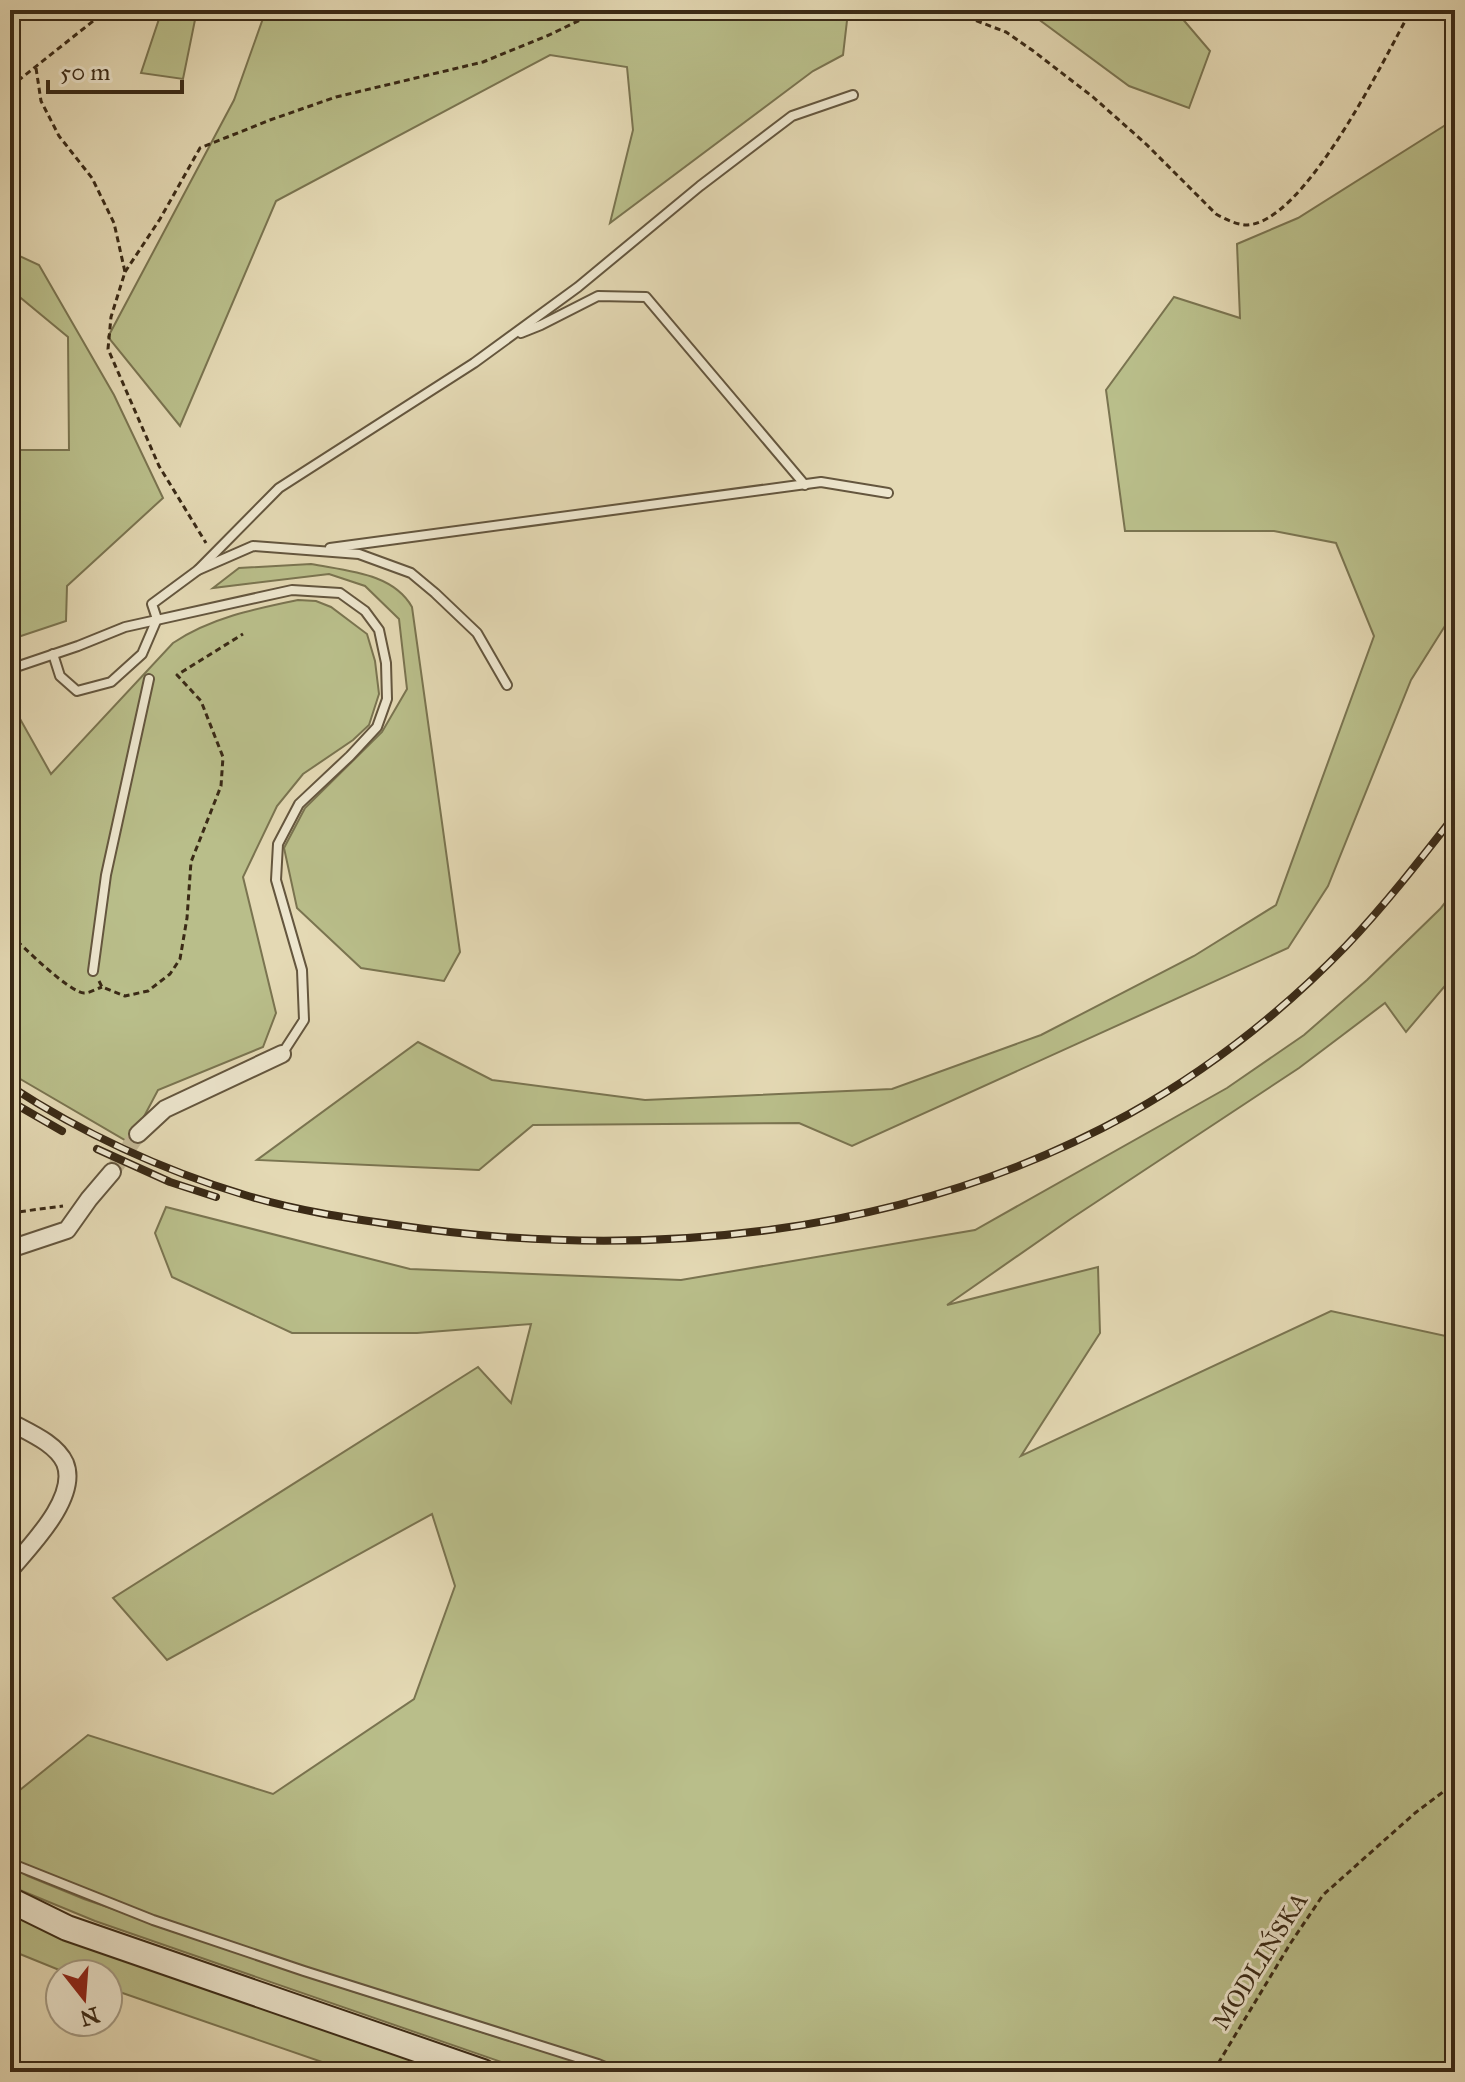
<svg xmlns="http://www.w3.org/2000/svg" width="1465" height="2082" font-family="'IM FELL Great Primer',serif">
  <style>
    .green { fill: #b9be8a; stroke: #7a7450; stroke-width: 2 }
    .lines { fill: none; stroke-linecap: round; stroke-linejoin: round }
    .minor-tunnel { stroke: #c2b694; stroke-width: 16; stroke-dasharray: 16 8; stroke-linecap: butt }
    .service-casing { stroke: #64563e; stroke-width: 12 }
    .minor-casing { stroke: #64563e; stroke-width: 20 }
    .secondary-casing { stroke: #3a2a16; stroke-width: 28 }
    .path { stroke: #3a2a16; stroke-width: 3; stroke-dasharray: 6 4; stroke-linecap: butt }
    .service { stroke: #ede6ce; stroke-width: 8 }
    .minor { stroke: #ede6ce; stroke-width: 16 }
    .secondary { stroke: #ede6ce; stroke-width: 24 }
    .rail-casing { stroke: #3a2a16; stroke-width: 8 }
    .rail { stroke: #ede6ce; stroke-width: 5; stroke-dasharray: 15; stroke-linecap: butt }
    .labels { text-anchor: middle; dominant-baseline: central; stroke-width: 6; stroke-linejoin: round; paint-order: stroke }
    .street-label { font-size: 24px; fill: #3a2a16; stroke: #ede6ce }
  </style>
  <rect width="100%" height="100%" fill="#e4d9b4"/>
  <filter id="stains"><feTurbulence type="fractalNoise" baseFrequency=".0025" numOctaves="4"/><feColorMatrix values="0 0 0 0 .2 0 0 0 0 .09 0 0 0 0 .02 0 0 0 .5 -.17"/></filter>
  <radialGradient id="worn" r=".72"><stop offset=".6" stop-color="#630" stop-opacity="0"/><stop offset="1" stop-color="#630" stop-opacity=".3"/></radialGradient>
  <g class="green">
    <path d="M 162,10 L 197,10 L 183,79 L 141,73 Z"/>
    <path d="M 266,10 L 845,10 L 848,12 L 843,55 L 813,71 L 610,223 L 633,130 L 627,67 L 550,55 L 276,201 L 180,426 L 108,337 L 234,100 Z"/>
    <path d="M 1026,10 L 1175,10 L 1210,51 L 1189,108 L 1129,86 Z"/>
    <path d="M 1455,119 L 1455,610 L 1411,680 L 1328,886 L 1288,948 L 852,1146 L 799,1123 L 533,1125 L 479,1170 L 257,1160 L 418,1042 L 492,1080 L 645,1100 L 892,1089 L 1041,1035 L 1194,956 L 1276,905 L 1374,636 L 1336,543 L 1274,531 L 1125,531 L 1106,390 L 1174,297 L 1240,318 L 1237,244 L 1298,218 Z"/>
    <path d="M 13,253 L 39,265 L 114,395 L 163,498 L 67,586 L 66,621 L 12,639 L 10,635 L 10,450 L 69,450 L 68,337 L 10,289 L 10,265 Z"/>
    <path d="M 311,564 C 347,571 393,573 412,607 L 460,952 L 444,981 L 361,968 L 297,908 L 284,848 L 305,808 L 382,732 L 407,689 L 399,619 L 365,586 L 329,574 L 213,588 L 239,568 Z"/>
    <path d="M 298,600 L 316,601 L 331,607 L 367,634 L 375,661 L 379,694 L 369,725 L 353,740 L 303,774 L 277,806 L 243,877 L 276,1013 L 263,1047 L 158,1090 L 130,1143 L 10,1073 L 10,701 L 51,774 L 173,643 C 210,618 254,609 298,600 Z"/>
    <path d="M 1455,890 L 1455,978 L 1449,981 L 1406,1032 L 1385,1003 L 1299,1068 L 1072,1218 L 947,1305 L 1098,1267 L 1100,1333 L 1021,1456 L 1331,1311 L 1455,1338 L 1455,2072 L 617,2072 L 153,1920 L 10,1863 L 10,1798 L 88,1735 L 273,1794 L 414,1699 L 455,1586 L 432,1514 L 167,1660 L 113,1598 L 478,1367 L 511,1403 L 531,1324 L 417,1333 L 292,1333 L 172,1277 L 155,1233 L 166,1207 L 410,1269 L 681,1280 L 975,1230 L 1227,1088 L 1304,1035 L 1367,980 L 1440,909 Z"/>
    <path d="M 10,1866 L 28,1876 L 84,1899 L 349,1990 L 513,2042 L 566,2056 L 605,2072 L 530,2072 L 95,1921 L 10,1886 Z"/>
    <path d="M 10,1913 L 452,2072 L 351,2072 L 108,1988 L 108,1974 L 69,1974 L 10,1950 Z"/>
  </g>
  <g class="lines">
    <path class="minor-tunnel" d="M 112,1172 L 138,1134"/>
    <defs>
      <g id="service">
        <path d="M 521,333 L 541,325 L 598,296 L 646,297 L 805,485"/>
        <path d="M 330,548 L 821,482 L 888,493"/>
        <path d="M 198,570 L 279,488 L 474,363 L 578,287 L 700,186 L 792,116 L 853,95"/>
        <path d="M 53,654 L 60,676 L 77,691 L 111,682 L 142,654 L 157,619 L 152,604 L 198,570 L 253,546 L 359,554 L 411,573 L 435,593 L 477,633 L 507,685"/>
        <path d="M 10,669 L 78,646 L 125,627 L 292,590 L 340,593 L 365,611 L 379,630 L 386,663 L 387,699 L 377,727 L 350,756 L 299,804 L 278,844 L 276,880 L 302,970 L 304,1020 L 282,1054"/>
        <path d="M 93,971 L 106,875 L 149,679"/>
        <path d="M 10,1863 L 153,1920 L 304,1971 L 598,2064 L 617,2072"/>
      </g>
      <g id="minor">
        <path d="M 138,1134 L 165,1109 L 282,1054"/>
        <path d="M 10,1249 L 67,1230 L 89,1199 L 112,1172"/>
        <path d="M 10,1422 C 28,1432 56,1443 65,1463 C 79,1497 31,1545 10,1570"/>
      </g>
      <path id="secondary" d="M 10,1900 L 67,1928 L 483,2072"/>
    </defs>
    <use href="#service" class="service-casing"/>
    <use href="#minor" class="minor-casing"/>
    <use href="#secondary" class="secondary-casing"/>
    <g class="path">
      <path d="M 948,10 L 1006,32 L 1032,50 L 1093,97 L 1146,144 L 1216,214 C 1225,219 1235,224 1245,225 C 1304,226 1385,57 1411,10"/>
      <path d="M 36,68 L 41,101 L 59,136 L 92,178 L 114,223 L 125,272 L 111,317 L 108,349 L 159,466 L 206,543"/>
      <path d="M 10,87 L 107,10"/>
      <path d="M 125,272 L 160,219 L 200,148 L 270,120 L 336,97 L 483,62 L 549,35 L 601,10"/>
      <path d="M 10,934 C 22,946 69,992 84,993 C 90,993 96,989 102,987"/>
      <path d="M 99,981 L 102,987 L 125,996 L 148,991 L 170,974 L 180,959 L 187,918 L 191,862 L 221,786 L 223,757 L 201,701 L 177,675 L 243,634"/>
      <path d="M 10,1213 L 63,1206"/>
      <path d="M 1213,2072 L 1290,1944 L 1323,1895 L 1415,1813 L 1455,1783"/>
    </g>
    <use href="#service" class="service"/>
    <use href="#minor" class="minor"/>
    <use href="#secondary" class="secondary"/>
    <defs>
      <g id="rail">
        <path d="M 10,1086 C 82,1133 162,1170 245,1195 C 294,1210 346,1218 396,1225 C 645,1262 906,1237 1129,1114 C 1208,1070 1283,1011 1346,946 C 1385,905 1420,860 1455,815"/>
        <path d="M 10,1101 L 62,1131"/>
        <path d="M 97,1149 L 170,1182 L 216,1197"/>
      </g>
    </defs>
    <use href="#rail" class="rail-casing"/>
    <use href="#rail" class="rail"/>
  </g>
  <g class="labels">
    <g class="street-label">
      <text transform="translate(1260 1961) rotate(-58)">MODLIŃSKA</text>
    </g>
  </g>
  <rect width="1465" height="2082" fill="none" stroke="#e4d9b4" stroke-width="40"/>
  <rect x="12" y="12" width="1441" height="2058" fill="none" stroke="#3a2a16" stroke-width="4"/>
  <rect x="20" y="20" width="1425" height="2042" fill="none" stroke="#3a2a16" stroke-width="2"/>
  <g transform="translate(84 1998) rotate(163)"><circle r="38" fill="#ede6ce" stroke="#a59b84" stroke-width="2"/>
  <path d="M0-6L14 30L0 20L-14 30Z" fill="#8f2418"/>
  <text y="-12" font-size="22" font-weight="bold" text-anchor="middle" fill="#3a2a16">N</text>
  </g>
  <path d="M48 80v12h134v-12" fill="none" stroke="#3a2a16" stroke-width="4"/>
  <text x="60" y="80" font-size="24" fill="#3a2a16" stroke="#ede6ce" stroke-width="6" paint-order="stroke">50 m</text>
  <rect width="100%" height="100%" filter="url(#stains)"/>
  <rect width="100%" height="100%" fill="url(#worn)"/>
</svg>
